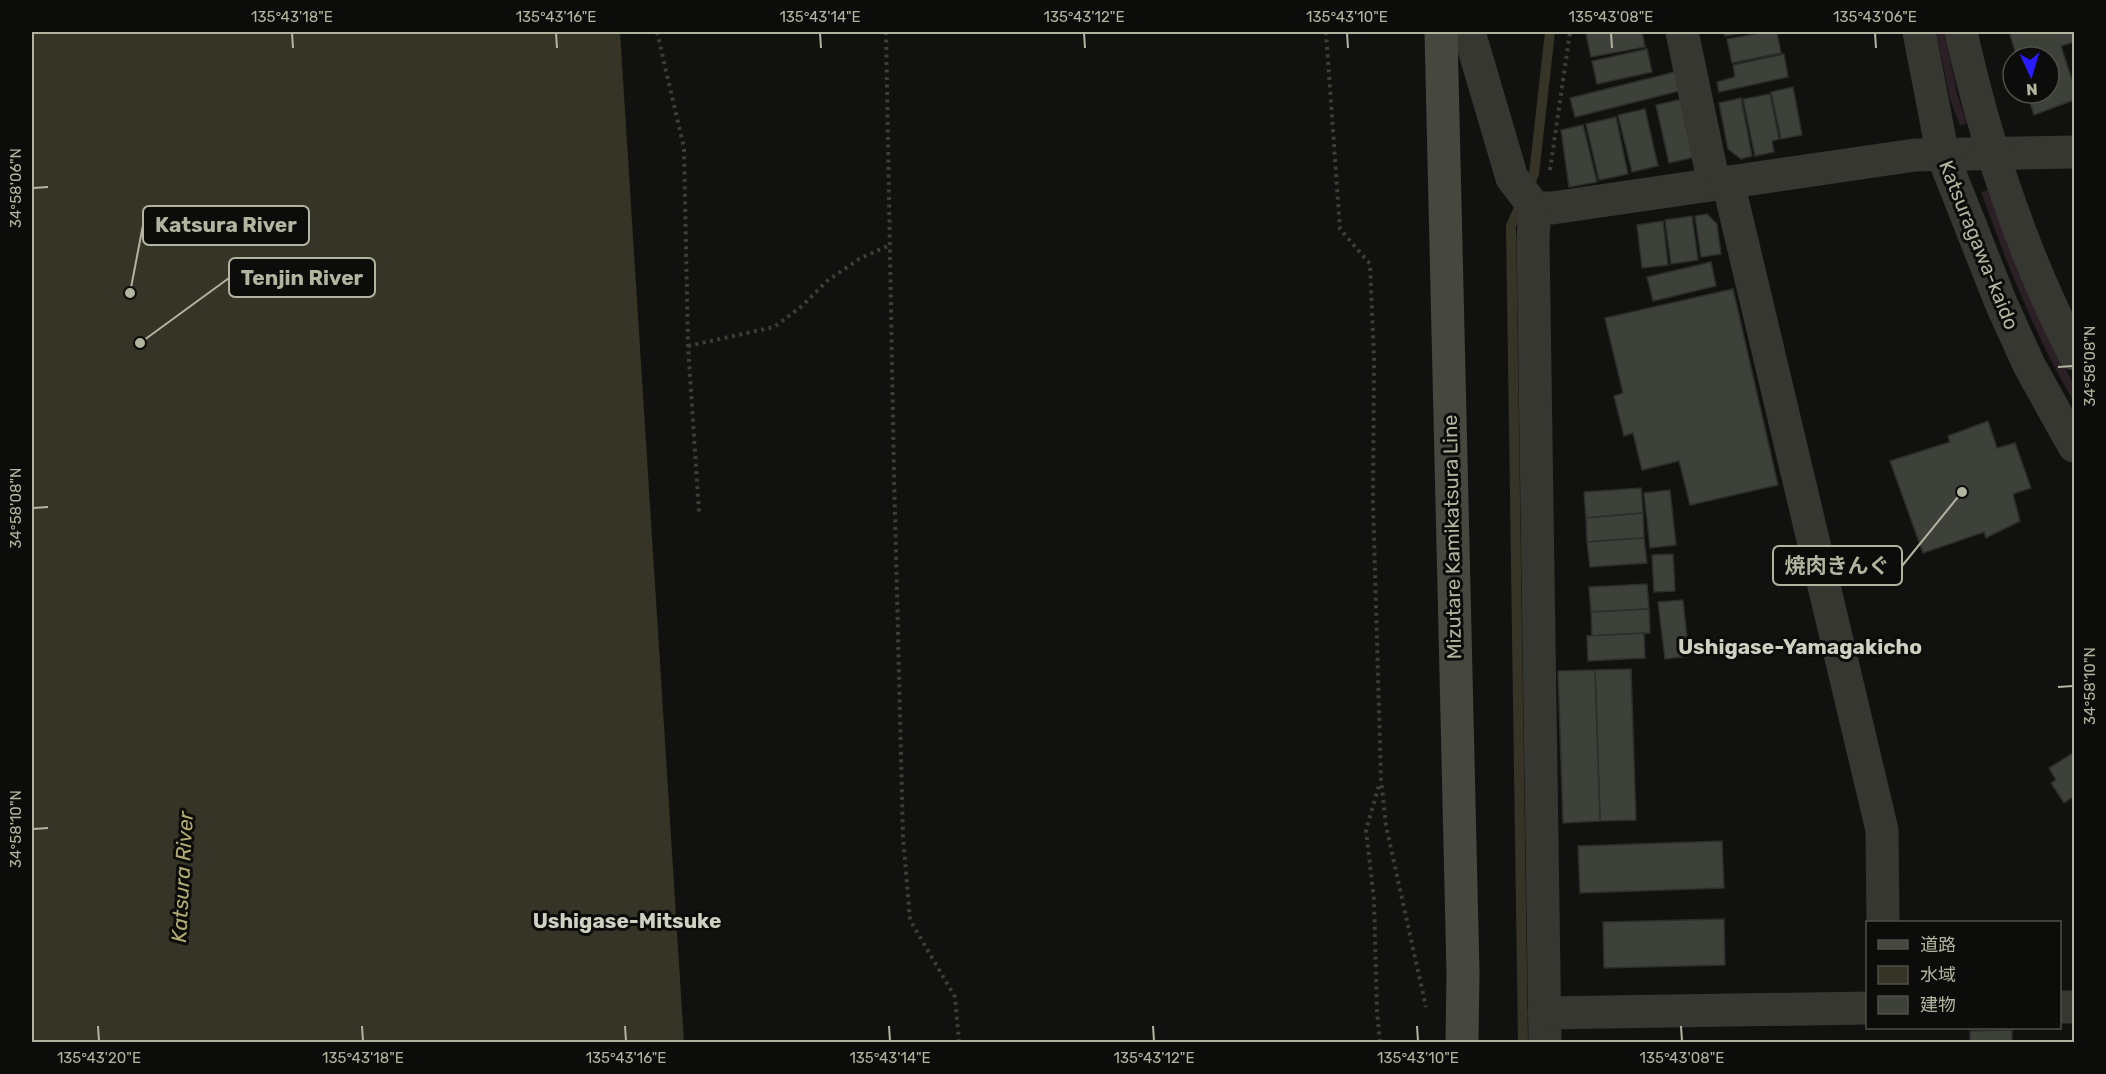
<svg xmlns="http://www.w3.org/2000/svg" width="2106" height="1074" font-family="Rubik,'Noto Sans JP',sans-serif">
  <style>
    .green { fill: #2a2025 }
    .water { fill: #363426 }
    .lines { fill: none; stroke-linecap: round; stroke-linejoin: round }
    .stream { stroke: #363426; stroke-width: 10 }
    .building { fill: #3e403a; stroke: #2c2e2a; stroke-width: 1.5 }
    .path { stroke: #3d3e37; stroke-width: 4; stroke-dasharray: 3 4.5; stroke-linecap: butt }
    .minor { stroke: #363731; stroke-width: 33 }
    .tertiary { stroke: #363731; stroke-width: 33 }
    .secondary { stroke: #46473f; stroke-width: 33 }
    .ticks { fill: none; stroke: #b2b4a0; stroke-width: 2 }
    .labels { text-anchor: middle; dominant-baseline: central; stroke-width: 6; stroke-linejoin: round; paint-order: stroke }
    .street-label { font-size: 20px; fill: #b2b4a0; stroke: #0c0d0b }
    .neighbourhood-label { font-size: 21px; font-weight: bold; fill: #ced0c1; stroke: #0c0d0b }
    .water-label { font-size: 21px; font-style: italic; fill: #b3ab73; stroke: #0c0d0b }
    .leader { fill: none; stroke: #b2b4a0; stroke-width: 2 }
    .callout-dot { fill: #b2b4a0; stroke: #0c0d0b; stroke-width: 2 }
    .callout { fill: #0c0d0b; stroke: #b2b4a0; stroke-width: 2 }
    .callout-label { font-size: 21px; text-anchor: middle; font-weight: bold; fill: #b2b4a0 }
    .neatline { fill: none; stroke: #b2b4a0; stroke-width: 2 }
    .ticks-label { font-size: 15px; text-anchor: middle; fill: #b2b4a0 }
  </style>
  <rect width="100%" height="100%" fill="#111210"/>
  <g class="green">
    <path d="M 1936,32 L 1944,32 L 1958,97 L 1967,123 L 1960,126 L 1950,99 Z"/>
    <path d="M 1990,189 L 2045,328 L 2074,385 L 2074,402 C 2035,336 2007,264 1981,192 Z"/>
  </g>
  <path class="water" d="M 32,32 L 620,32 L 684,1042 L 32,1042 Z"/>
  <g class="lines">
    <path class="stream" d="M 1523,1042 L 1511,226 L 1534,174 L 1550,32"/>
  </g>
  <g class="building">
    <path d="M 1599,32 L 1642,32 L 1645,47 L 1591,57 L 1586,34 Z"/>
    <path d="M 1724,32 L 1749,32 L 1725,36 Z"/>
    <path d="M 1766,32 L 1777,32 L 1781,53 L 1732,63 L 1727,39 Z"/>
    <path d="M 2009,32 L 2074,32 L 2074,42 L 2061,46 L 2074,86 L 2074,100 L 2034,115 L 2027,93 L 2049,93 L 2049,57 L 2017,57 Z"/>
    <path d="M 1647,49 L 1652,72 L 1597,84 L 1592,61 Z"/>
    <path d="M 1784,54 L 1788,77 L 1719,92 L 1717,82 L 1735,77 L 1733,65 Z"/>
    <path d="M 1675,72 L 1679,91 L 1575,117 L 1570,98 Z"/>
    <path d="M 1793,87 L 1802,135 L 1781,139 L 1771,92 Z"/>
    <path d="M 1770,94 L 1779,139 L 1772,141 L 1774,152 L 1755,156 L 1743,99 Z"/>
    <path d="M 1741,98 L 1752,156 L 1741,159 L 1728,149 L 1719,103 Z"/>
    <path d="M 1683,99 L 1695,157 L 1669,163 L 1656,105 Z"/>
    <path d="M 1645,109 L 1658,166 L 1632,172 L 1618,115 Z"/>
    <path d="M 1616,117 L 1628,174 L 1599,180 L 1586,124 Z"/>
    <path d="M 1583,125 L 1597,182 L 1569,187 L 1561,130 Z"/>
    <path d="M 1707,214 L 1717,224 L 1721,254 L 1701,257 L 1695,216 Z"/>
    <path d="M 1692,216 L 1698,260 L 1671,264 L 1665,220 Z"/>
    <path d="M 1663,221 L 1668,265 L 1642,268 L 1637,225 Z"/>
    <path d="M 1711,262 L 1716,286 L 1653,301 L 1647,277 Z"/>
    <path d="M 1733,289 L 1778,485 L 1690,505 L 1679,461 L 1642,470 L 1633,433 L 1624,436 L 1614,396 L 1623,393 L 1605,318 Z"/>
    <path d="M 1988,421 L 1997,448 L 2015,443 L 2031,488 L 2013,494 L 2020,521 L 1986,538 L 1984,532 L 1923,553 L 1890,461 L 1950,442 L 1948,436 Z"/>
    <path d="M 1641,488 L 1643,513 L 1586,518 L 1584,492 Z"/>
    <path d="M 1670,490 L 1676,545 L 1650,548 L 1644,493 Z"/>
    <path d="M 1643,513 L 1644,538 L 1587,542 L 1586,518 Z"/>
    <path d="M 1644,538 L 1647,563 L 1590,567 L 1587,542 Z"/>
    <path d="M 1673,554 L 1675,591 L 1654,592 L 1652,555 Z"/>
    <path d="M 1647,584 L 1649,609 L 1591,612 L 1589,587 Z"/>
    <path d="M 1683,600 L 1689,656 L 1665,659 L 1658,602 Z"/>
    <path d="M 1649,609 L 1650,633 L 1592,636 L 1591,612 Z"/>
    <path d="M 1644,633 L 1645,658 L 1588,661 L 1587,636 Z"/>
    <path d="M 1631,669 L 1636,820 L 1600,821 L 1595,670 Z"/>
    <path d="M 1595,670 L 1600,821 L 1563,823 L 1558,671 Z"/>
    <path d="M 2073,753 L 2074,796 L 2064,803 L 2051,783 L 2056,780 L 2049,768 Z"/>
    <path d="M 1722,841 L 1724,888 L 1580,893 L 1578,846 Z"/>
    <path d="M 1724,919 L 1725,965 L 1604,968 L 1603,922 Z"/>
    <path d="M 2012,1030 L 2012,1042 L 1970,1042 L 1970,1031 Z"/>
  </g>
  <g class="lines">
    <g class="path">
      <path d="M 657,32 L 684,148 L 688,346 L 699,512"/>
      <path d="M 886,32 L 894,474 L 903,836 L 910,920 L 955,997 L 959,1042"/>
      <path d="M 1326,32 L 1340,229 L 1370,264 L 1374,358 L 1373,502 L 1381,779 L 1386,826 L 1426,1007"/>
      <path d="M 1550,170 L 1570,32"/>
      <path d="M 688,346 L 774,327 L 802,306 L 827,281 L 859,259 L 890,245"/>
      <path d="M 1380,1042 L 1377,1012 L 1374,900 L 1366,830 L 1380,782"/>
    </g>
    <g class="minor">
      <path d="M 1469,32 L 1512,178 L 1535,208 L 1552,208 L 1915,155 L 2074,152"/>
      <path d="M 1682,32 L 1714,184"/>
      <path d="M 1728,182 L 1882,830 L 1883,922"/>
      <path d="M 1535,208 L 1533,239 L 1545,1042"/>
      <path d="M 2060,1007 L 2074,1007"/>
      <path d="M 1544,1013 L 1868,1008"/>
    </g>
    <g class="tertiary">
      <path d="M 1919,32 L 1943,156 L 2001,303 L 2029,365 L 2074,446"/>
      <path d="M 1961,32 C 1986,144 2022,252 2074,354"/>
    </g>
    <path class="secondary" d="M 1441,32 L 1463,973 L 1462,1042"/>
  </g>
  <path class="ticks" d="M 292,33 L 293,48M 556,33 L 557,48M 820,33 L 821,48M 1084,33 L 1085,48M 1347,33 L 1348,48M 1611,33 L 1612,48M 1875,33 L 1876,48M 33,188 L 48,187M 2058,367 L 2073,366M 33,508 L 48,507M 2058,687 L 2073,686M 33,829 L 48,828M 98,1026 L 99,1041M 362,1026 L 363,1041M 625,1026 L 626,1041M 889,1026 L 890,1041M 1153,1026 L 1154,1041M 1417,1026 L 1418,1041M 1681,1026 L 1682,1041"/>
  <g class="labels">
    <g class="street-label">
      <text transform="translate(1979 245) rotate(68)">Katsuragawa-kaido</text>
      <text transform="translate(1452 537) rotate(-91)">Mizutare Kamikatsura Line</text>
    </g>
    <g class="neighbourhood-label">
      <text x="1800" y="646">Ushigase-Yamagakicho</text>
      <text x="627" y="920">Ushigase-Mitsuke</text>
    </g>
    <g class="water-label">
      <text transform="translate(182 877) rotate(-87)">Katsura River</text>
    </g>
  </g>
  <path class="leader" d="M130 293L143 225M140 343L229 278M1962 492L1902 566"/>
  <g class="callout-dot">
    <circle cx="130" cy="293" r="6"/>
    <circle cx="140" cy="343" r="6"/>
    <circle cx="1962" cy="492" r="6"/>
  </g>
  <g class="callout">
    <rect x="143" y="206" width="166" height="39" rx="6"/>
    <rect x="229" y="258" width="146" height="39" rx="6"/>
    <rect x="1773" y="546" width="129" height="39" rx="6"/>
  </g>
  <g class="callout-label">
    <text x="226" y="232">Katsura River</text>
    <text x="302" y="285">Tenjin River</text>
    <text x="1837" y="573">焼肉きんぐ</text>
  </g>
  <rect width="2106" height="1074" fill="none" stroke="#0c0d0b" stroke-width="66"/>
  <rect x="1866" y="921" width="195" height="108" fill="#0c0d0b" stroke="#4e5047" stroke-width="1.5"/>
  <rect x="1878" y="940" width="30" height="9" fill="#46473f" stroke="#4e5047" stroke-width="1.5"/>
  <text x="1920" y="951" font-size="18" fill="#b2b4a0">道路</text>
  <rect x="1878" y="966" width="30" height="18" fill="#363426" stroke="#4e5047" stroke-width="1.5"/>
  <text x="1920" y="981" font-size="18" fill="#b2b4a0">水域</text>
  <rect x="1878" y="996" width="30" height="18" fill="#3e403a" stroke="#4e5047" stroke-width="1.5"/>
  <text x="1920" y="1011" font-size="18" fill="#b2b4a0">建物</text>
  <g transform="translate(2031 75) rotate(176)"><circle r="28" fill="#0c0d0b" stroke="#4e5047" stroke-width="1.5"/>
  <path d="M0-4.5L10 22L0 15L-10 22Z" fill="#2a1bff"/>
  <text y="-9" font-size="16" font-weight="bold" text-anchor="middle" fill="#b2b4a0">N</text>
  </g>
  <rect x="33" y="33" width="2040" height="1008" class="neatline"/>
  <g class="ticks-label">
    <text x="292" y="22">135°43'18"E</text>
    <text x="556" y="22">135°43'16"E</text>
    <text x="820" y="22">135°43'14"E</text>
    <text x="1084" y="22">135°43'12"E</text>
    <text x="1347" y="22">135°43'10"E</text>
    <text x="1611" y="22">135°43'08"E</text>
    <text x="1875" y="22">135°43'06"E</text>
    <text transform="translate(16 188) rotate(-90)" y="5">34°58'06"N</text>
    <text transform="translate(2090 366) rotate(-90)" y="5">34°58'08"N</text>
    <text transform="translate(16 508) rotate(-90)" y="5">34°58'08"N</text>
    <text transform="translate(2090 686) rotate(-90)" y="5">34°58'10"N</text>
    <text transform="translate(16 829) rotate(-90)" y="5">34°58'10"N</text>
    <text x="99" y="1063">135°43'20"E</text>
    <text x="363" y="1063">135°43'18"E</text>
    <text x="626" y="1063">135°43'16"E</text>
    <text x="890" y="1063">135°43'14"E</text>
    <text x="1154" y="1063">135°43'12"E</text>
    <text x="1418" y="1063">135°43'10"E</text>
    <text x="1682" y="1063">135°43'08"E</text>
  </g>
</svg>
